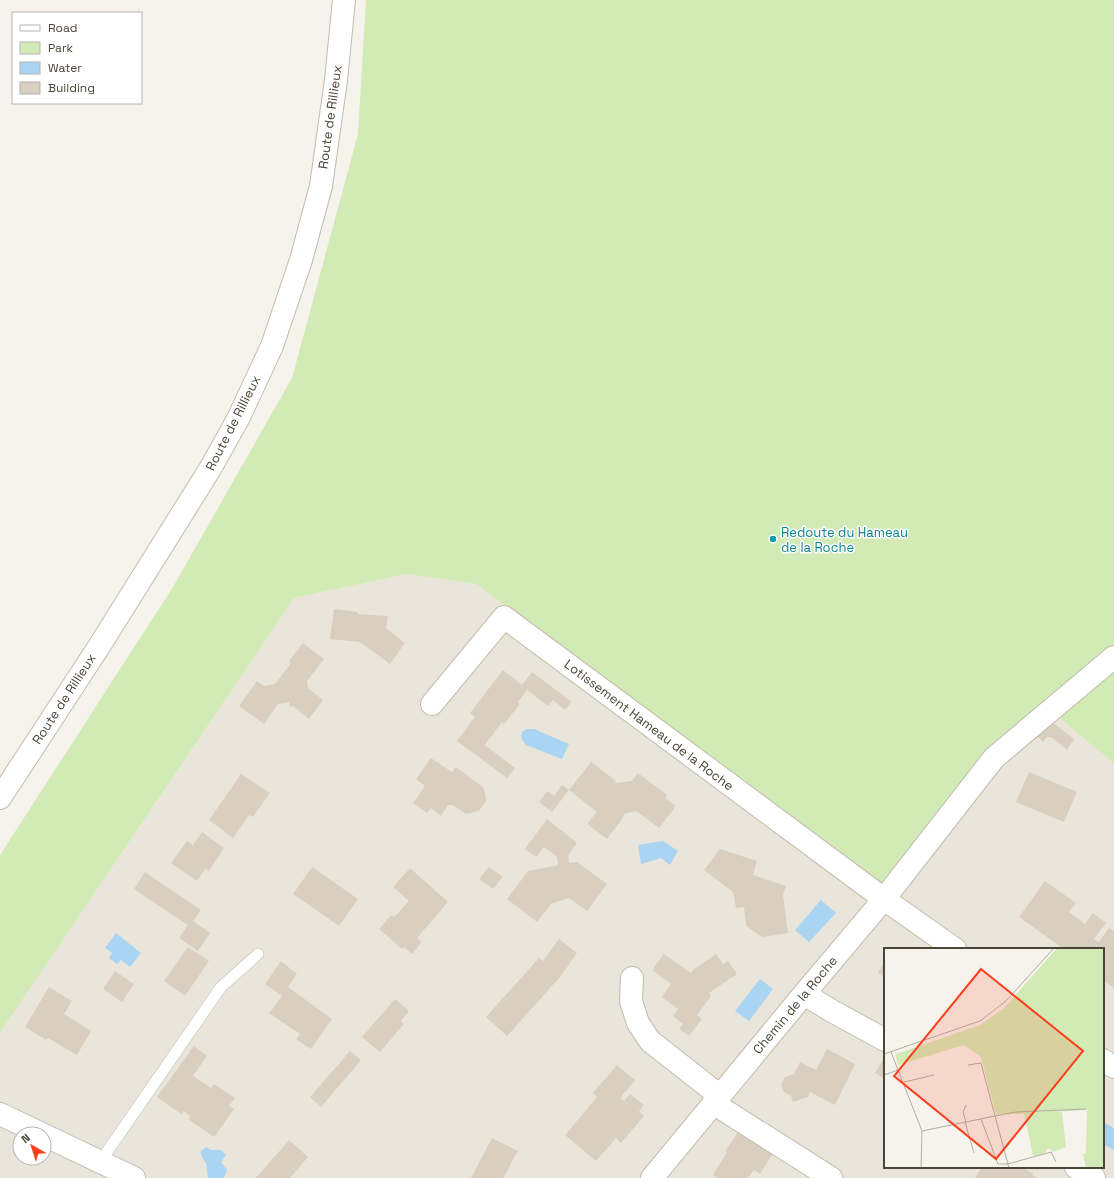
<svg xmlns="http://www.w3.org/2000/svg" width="1114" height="1178" font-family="'Space Grotesk',sans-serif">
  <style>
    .residential { fill: #eae5da; fill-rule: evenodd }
    .green { fill: #d2eab5 }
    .water { fill: #a9d4f2 }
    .building { fill: #d8cfc1 }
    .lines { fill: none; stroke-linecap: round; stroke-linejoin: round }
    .service-casing { stroke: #c2bbae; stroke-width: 12 }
    .minor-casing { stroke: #c2bbae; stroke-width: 24 }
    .tertiary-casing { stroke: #c2bbae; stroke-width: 24 }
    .service { stroke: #fff; stroke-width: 11 }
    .minor { stroke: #fff; stroke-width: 22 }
    .tertiary { stroke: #fff; stroke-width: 22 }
    .culture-dot { fill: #0f9aa8; stroke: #fff; stroke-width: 1.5 }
    .labels { text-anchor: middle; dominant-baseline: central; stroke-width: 3; stroke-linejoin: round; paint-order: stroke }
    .street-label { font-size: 13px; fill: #4b4439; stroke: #fff }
    .culture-label { font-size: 13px; fill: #0d838f; stroke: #fff; text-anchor: start }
    .inset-road { fill: none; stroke: #b2ada4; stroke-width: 1 }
    .view { fill: #fc3f1d; fill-opacity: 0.15; stroke: #fc3f1d; stroke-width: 2 }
    .inset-edge { fill: none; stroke: #4b4439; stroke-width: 2 }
  </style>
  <rect width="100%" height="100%" fill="#f6f3ec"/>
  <path class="residential" d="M407,574L476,584L884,885L1044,705L1114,764V1178H0V1033L294,598ZM885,949H1103V1167H885ZM20,1134H44V1158H20Z"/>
  <path class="green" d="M366,0H1114V645L1044,705L884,885L476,584L407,574L294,598L0,1033V855L173,587L292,378L358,134Z
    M1114,669V764L1056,715Z"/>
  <path class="water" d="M527,729H534L569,744L562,759L526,745L521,738L522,732Z
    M663,841L678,851L670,865L661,858L641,864L638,845Z
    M821,900L836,913L809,942L795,930Z
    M116,933L141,953L130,967L121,960L117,964L109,958L112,953L105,948Z
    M760,979L773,989L749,1021L735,1011Z
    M1103,1122L1114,1128V1150L1103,1144Z
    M206,1147L211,1150H221L226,1155L221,1162L227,1170L224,1178H208L206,1163L202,1157L200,1152Z"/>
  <path class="building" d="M334,609L358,612V614L388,616L386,628L405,643L390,664L360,642L330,639Z
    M303,643L324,659L307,681L308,688L323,700L309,719L293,706L290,707L289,702L278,704L264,724L239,706L257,681L264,686L275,684L291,663L289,661Z
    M503,670L522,685L532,672L572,702L565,710L553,700L548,706L527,690L518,702L520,704L504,724L502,722L485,745L515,768L507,778L457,741L475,717L470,713Z
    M1048,719L1074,739L1067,750L1051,737H1047L1043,742L1034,733Z
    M431,758L452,772L456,767L484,788L486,801L479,811L466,814L453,805H448L441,816L431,808L427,813L413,803L425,786L416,779Z
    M591,762L615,780L616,783L632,781L638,773L667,795L665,798L676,806L659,828L636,811L624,814L622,819L607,839L587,824L597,812L569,790Z
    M1029,772L1077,792L1064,822L1016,802Z
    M241,774L270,793L253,817L249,815L233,838L209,820Z
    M562,785L569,790L552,812L539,802L547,791L554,796Z
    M547,819L577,843L568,855L569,863L577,862L607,884L587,911L569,898L551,904L537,922L507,899L528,871L558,865L557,857L544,847L536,857L525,849Z
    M202,832L224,848L209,871L206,868L197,881L171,863L187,841L193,845Z
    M720,849L757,861L753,875L786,886L783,895L788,933L762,937L746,926L744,907L736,908L733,892L704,870Z
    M312,867L358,899L339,926L293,894Z
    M489,867L503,877L493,889L479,879Z
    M410,868L448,902L417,938L422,942L412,954L404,947L402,949L379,929L391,915L394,917L409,901L393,887Z
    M145,872L201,910L193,921L210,933L198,951L179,938L188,925L134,889Z
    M1045,881L1076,903L1069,912L1085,924L1093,913L1106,923L1094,939L1099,942L1109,928L1114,931V988L1103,980V949H1064L1019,917Z
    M559,939L577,953L560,977L507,1036L486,1017L539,958L543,961Z
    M188,947L209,961L185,996L164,981Z
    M664,954L691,973L694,969L716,954L723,964L728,961L737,974L709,993L711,996L697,1015L702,1019L689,1036L679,1029L683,1024L673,1016L678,1009L662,997L671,984L652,970Z
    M281,961L297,974L288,987L332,1019L311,1049L296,1039L300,1034L269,1013L282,996L265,984Z
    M885,961V977L878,973Z
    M115,971L134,984L122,1002L103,989Z
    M49,987L72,1001L64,1014L91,1031L77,1055L48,1038L46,1040L25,1027Z
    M395,999L409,1011L401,1021L404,1024L380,1052L362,1037Z
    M194,1046L207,1056L193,1076L211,1088L214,1084L235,1098L229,1106L234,1109L214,1137L188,1119L190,1116L184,1111L181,1114L157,1097Z
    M827,1049L855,1064L835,1105L810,1092L808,1097L793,1102L791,1096L784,1092L781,1085L785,1077L794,1074L800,1062L816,1070Z
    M350,1051L361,1060L321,1107L310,1097Z
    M885,1057V1079L875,1073Z
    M617,1065L635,1080L620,1098L624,1101L630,1094L644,1105L639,1111L644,1116L621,1143L616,1138L596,1161L565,1135L597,1097L593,1093Z
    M739,1131L774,1152L760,1174L754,1170L748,1178H718L713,1175L727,1152L725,1151Z
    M492,1138L518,1151L503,1178H471Z
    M289,1140L308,1157L290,1178H256Z
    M982,1167H1021L1034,1174L1032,1175L1036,1178H975Z"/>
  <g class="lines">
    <g class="service-casing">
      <path id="service" d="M100,1162L221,987L258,954"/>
    </g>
    <g class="minor-casing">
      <path id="minor" d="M432,704L504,617L884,899L994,758L1114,657
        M632,978L631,1001L638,1023L650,1041L720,1096
        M804,994L832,1011L885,1040
        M1103,1060L1114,1067
        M713,1103L831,1178
        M0,1114L42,1134
        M44,1135L134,1178
        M1076,1167L1094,1178
        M652,1178L804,994L884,899L955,949"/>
    </g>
    <g class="tertiary-casing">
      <path id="tertiary" d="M0,798L100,645L210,469L238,419L272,346L301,260L321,186L336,80L344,0"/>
    </g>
    <use href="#service" class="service"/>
    <use href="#minor" class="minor"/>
    <use href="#tertiary" class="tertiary"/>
  </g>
  <circle class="culture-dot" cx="773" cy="539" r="4"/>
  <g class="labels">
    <g class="street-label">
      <text transform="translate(330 117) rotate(-82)">Route de Rillieux</text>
      <text transform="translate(233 423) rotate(-63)">Route de Rillieux</text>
      <text transform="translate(64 699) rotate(-57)">Route de Rillieux</text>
      <text transform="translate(649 725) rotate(37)">Lotissement Hameau de la Roche</text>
      <text transform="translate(795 1005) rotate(-50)">Chemin de la Roche</text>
    </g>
    <g class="culture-label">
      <text x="781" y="532">Redoute du Hameau<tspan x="781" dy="15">de la Roche</tspan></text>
    </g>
  </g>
  <g transform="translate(884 948)">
    <rect width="220" height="220" fill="#f6f3ec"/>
    <path d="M173,0H220V220H202L199,206L202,205L203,162L112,167L97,109L80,97L14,117L12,110V106L96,77L120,60ZM140,164H178L182,199L169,204L167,201H163L161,205L149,208Z" fill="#d2eab5"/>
    <path class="inset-road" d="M7,104L38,183L37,220M0,106L96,73L122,53L170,0M84,117L97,115L111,168L132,164L202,161M0,127L14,122M20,134L50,127M97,171L114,216H124L167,204L172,214M81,174L90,205M82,174L79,164L82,157M38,183L111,168L125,220"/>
    <path class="view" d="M97,21L199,103L112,211L10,128Z"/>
    <rect width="220" height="220" class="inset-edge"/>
  </g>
  <rect x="12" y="12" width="130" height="92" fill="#ffffff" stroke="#b7b4b0"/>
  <rect x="20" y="25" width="20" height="6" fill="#ffffff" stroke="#b7b4b0"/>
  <text x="48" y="32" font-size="12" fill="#4b4439">Road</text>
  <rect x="20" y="42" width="20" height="12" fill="#d2eab5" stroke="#b7b4b0"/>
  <text x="48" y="52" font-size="12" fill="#4b4439">Park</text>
  <rect x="20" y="62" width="20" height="12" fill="#a9d4f2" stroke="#b7b4b0"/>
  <text x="48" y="72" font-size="12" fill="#4b4439">Water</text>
  <rect x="20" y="82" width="20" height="12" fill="#d8cfc1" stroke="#b7b4b0"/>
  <text x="48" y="92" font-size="12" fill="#4b4439">Building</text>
  <g transform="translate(32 1146) rotate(321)"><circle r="19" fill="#ffffff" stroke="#b7b4b0"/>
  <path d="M0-3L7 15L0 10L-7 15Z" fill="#fc3f1d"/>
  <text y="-6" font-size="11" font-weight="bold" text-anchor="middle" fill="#4b4439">N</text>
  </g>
</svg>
